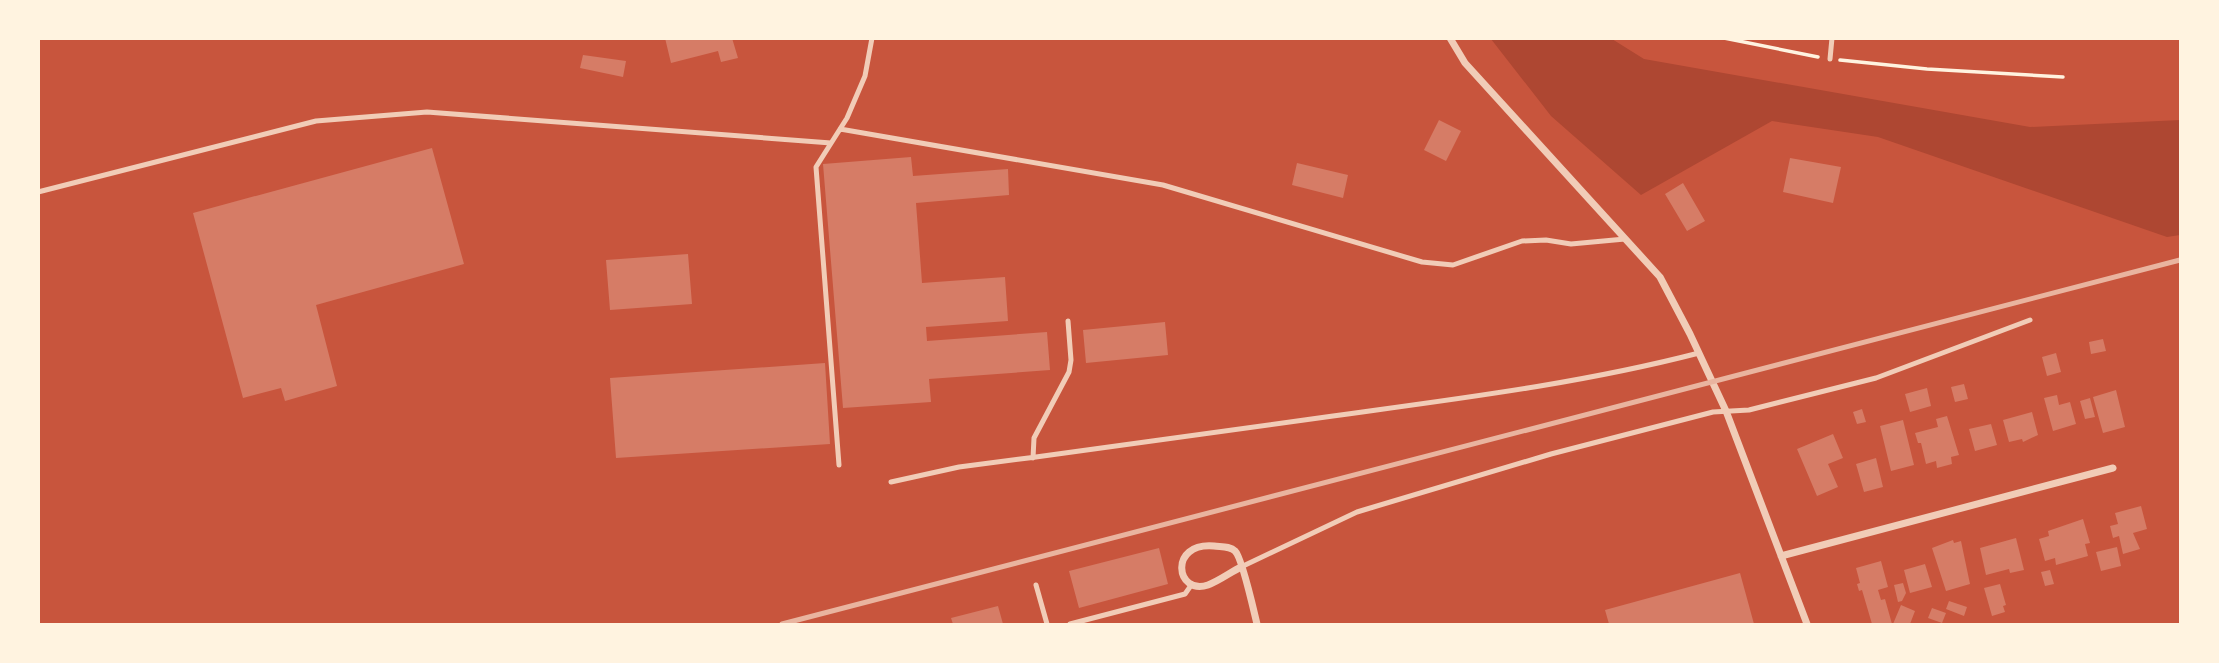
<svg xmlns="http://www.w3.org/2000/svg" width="2219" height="663" font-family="'Alegreya Sans',sans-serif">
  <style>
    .green { fill: #ae4732 }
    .building { fill: #d67c66 }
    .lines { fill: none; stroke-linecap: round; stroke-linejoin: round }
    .path { stroke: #fff3e0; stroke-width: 3.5 }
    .service { stroke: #f1ccb7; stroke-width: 5 }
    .minor { stroke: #f1ccb7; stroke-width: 7 }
    .rail { stroke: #e9b49f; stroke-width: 5 }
  </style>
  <rect width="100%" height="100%" fill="#c8553d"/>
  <path class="green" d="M1491,39H1612L1644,59L2030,127L2180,120V235L2167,237L1878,137L1772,121L1641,195L1551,116Z"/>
  <path class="building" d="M665,38H732L738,58L721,62L718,51L671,63Z
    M583,55L626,61L623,77L580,68Z
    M1439,120L1461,131L1446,161L1424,150Z
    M432,148L464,264L316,305L337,386L285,401L281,388L243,398L193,213Z
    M911,157L913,176L1008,169L1009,195L916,203L922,283L1005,277L1008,321L926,327L927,341L1047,332L1050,370L929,379L931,402L843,408L823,164Z
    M1790,158L1841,167L1833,203L1783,192Z
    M1297,163L1348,175L1343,198L1292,185Z
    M1683,183L1705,221L1687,231L1665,194Z
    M688,254L692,304L610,310L606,260Z
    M1165,322L1168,355L1086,363L1083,330Z
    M2103,339L2106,351L2091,354L2089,342Z
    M2056,353L2061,372L2047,376L2042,357Z
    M825,363L830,444L616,458L610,378Z
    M1964,384L1968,399L1955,402L1951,387Z
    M1927,388L1931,406L1910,412L1905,394Z
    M2116,390L2125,427L2103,433L2093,397Z
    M2057,395L2059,405L2070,402L2076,424L2053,431L2044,398Z
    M2090,398L2095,417L2085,419L2080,401Z
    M1862,409L1866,422L1857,424L1853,412Z
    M2032,412L2038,435L2023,442L2022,439L2009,442L2003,420Z
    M1947,416L1959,455L1951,457L1952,464L1937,468L1936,461L1926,464L1921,443H1918L1915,433L1938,427L1936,419Z
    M1903,420L1914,465L1891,471L1880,426Z
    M1991,424L1997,445L1975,451L1969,429Z
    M1833,434L1843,458L1828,464L1838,487L1817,496L1797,449Z
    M1876,458L1883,487L1864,492L1856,464Z
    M2141,506L2147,529L2133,533L2140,549L2123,554L2119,536L2113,538L2110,526L2118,524L2115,513Z
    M2083,519L2090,543L2085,544L2088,556L2056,565L2055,558L2045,561L2039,539L2049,536L2048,531Z
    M2016,538L2024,570L2010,573L2009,569L1986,575L1980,548Z
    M1953,540L1954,543L1961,541L1970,584L1946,591L1932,548Z
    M2117,547L2121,566L2101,571L2096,552Z
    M1159,548L1168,584L1079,608L1069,571Z
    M1881,561L1888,587L1878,590L1881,600L1885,599L1892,624H1872L1862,590L1859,591L1857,584L1860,583L1856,568Z
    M1925,564L1932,587L1910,593L1904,570Z
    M2050,570L2054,584L2045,586L2041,572Z
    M1740,573L1754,624H1609L1605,610Z
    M1903,583L1906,593L1902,601L1898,602L1894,585Z
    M2000,584L2006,605L2003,606L2005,612L1992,616L1984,588Z
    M1949,601L1967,607L1964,616L1946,609Z
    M1901,605L1915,611L1910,624H1893Z
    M998,606L1003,624H953L951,618Z
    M1932,608L1946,613L1942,623L1928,618Z"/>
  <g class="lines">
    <path class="path" d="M1724,38L1818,57
      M1840,60L1927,69L2063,77"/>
    <path class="service" d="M1830,59L1832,38
      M840,129L1163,185L1422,262L1453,265L1522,241L1546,240L1571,244L1625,239
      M38,192L316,121L427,112L831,143
      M1033,458L1034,438L1069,372L1071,360L1068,321
      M839,465L816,167L847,118L865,76L872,38
      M891,482L959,467C1084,451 1209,433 1333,416C1456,399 1579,384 1699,353
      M1241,567L1357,512L1551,454L1713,412L1749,410L1876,378L2030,320
      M1036,585L1047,624
      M1070,624L1185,594L1192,584"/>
    <path class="minor" d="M1450,38L1465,63L1660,277L1690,334L1726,411L1807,624
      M1781,556L2113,468
      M1241,567C1231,572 1219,581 1208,585C1176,596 1168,542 1214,546C1221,547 1230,546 1235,551C1242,557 1254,612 1257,624"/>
    <path class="rail" d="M782,624L2180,260"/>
  </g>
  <rect width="2219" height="663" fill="none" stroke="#fff3e0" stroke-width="80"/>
</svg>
